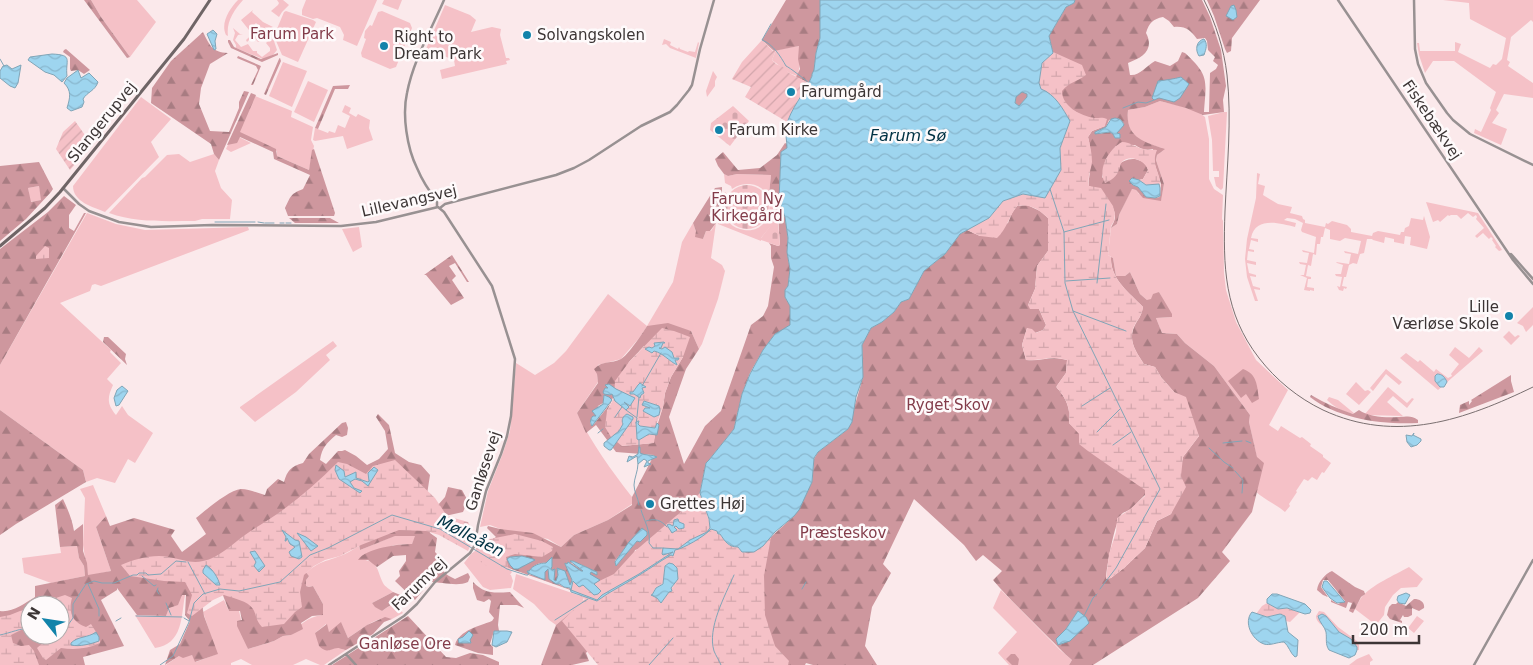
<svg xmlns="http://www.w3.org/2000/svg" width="1533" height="665" font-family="'DejaVu Sans',sans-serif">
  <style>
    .green { fill: #f5c1c7 }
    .forest { fill: url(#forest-firs); fill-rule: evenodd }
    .wetland { fill: url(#wetland-marsh); fill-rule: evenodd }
    .cemetery { fill: url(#cemetery-stones) }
    .garden { fill: url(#garden-furrows) }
    .water { fill: url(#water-waves); stroke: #81a5b7; fill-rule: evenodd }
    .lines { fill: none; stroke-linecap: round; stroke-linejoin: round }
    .stream { stroke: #81a5b7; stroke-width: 1 }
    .tertiary { stroke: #989192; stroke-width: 2.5 }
    .secondary { stroke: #6f6566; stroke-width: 3 }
    .tram { stroke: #7a6f70; stroke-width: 1 }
    .poi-dot { fill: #1283aa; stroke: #fefafb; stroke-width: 2 }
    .labels { text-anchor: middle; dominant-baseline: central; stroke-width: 5; stroke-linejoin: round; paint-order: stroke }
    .park-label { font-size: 15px; fill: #833c4a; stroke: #fefafb }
    .poi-label { font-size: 15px; fill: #3c3535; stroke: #fefafb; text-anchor: start }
    .street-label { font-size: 15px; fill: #3c3535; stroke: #fefafb }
    .water-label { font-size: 16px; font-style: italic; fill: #003143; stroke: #fefafb }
  </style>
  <defs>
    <pattern id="forest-firs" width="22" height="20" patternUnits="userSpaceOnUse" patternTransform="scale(1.25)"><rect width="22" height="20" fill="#ce979e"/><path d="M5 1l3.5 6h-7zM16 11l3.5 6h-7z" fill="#a87c82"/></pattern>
    <pattern id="wetland-marsh" width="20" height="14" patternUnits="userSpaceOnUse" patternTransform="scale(1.25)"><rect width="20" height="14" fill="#f5c1c7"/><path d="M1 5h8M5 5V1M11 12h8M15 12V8" fill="none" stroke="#d3a6ac"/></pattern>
    <pattern id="cemetery-stones" width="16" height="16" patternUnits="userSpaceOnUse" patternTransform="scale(1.25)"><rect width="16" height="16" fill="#f5c1c7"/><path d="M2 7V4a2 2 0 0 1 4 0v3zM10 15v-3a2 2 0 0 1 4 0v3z" fill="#d3a6ac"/></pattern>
    <pattern id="garden-furrows" width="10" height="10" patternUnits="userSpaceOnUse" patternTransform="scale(1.25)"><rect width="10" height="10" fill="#f5c1c7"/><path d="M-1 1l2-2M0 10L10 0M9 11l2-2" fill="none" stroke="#d3a6ac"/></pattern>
    <pattern id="water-waves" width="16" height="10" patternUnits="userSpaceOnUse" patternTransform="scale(1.25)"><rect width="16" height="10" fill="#9ed5ef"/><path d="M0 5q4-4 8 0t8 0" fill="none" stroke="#89b7ce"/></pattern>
  </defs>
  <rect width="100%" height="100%" fill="#fbe9eb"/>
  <path class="green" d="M91,0H137L156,22L130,57L101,17Z
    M238,0H243C234,10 226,22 228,36L226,35C220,23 230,8 238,0Z
    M277,0H283L289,5L282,12L279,17L271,11L278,5L279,3Z
    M306,0H377L357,46L343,40L344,35L340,27L317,18L313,19L302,15V10Z
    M384,0H402L398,10L382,4Z
    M1443,0H1533V22L1531,20L1511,37L1507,60L1510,62L1508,66L1533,83V98L1504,94L1496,110L1499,113L1492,123L1507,129L1501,145L1474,133L1475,129L1481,132L1491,110L1490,108L1496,92L1454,61H1433L1425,73L1419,55L1417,43H1419L1420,51H1455V42L1461,44L1458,52L1490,68L1493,64L1496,65L1502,59L1506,38L1470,19L1469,3Z
    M445,5L470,15L476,20L471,32L492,27L501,29L500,35L506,58H509L510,60L506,61L507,64L442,79L440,70L455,66L454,60L426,49Z
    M253,10L252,12L263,22L275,28L272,35L277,50L273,55L263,59L236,48V45L233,40L235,33L233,28L240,34H243L238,35L235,40L241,47L248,44L253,51H257V53L262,57L270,51V48L266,43L269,40L267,38L270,34V31L266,27L256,36L260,41L258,42L253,36L247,42L246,40L260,27L256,23L249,30L241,20Z
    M286,11L313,20L316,22L298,62L282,55L274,36L284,12Z
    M382,11L410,23L412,28L396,67L390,69L362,57L361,53L366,39L364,38L365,31L370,25L372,26L378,12Z
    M664,39L671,42L670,45L678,49L679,47L680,49L688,52L689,51L695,52L698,42L699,43L696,58L670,48L666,44L662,45Z
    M799,46C799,56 801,67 797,76L789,73L772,60L776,50Z
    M283,62L307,71L292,107L269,96Z
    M713,71L717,77L715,81V86L707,97L706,91Z
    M308,81L328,90L314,122L294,112Z
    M255,96L292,111L291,117L313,127L311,140L314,146L309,170L277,156V151L240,133V130Z
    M141,97L171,119L151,142L159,157L105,212C93,207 73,202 73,186Z
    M1160,101C1174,105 1194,107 1205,117L1209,139V179L1214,189L1223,195L1222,219L1223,221L1224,273L1226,290L1236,322L1256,360L1288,390L1269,425L1278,431L1281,426L1300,438L1302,437L1311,444L1310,446L1323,455V457L1331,463L1324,473L1322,472L1317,480L1312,477L1308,481L1304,479L1296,491L1297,492L1289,504L1290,506L1285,512C1276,504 1265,500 1256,492L1257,458L1249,422L1250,415L1214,366L1185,343L1177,334L1162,333L1156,318L1172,317L1159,292L1151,300H1147L1140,294L1130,272L1125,276H1116L1113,258L1108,255L1111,228L1117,224L1119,215L1131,190L1132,189L1136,190L1139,194L1161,200L1164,184L1156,160L1157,155L1162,151V148C1140,142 1125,135 1128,110L1145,107Z
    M345,105L351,108L349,113L356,117L358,114L370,120L369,128L373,140L347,149L343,136L315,141L313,140L315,128L328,133L329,131L335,133L338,125L345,128L350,116L342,112Z
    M1224,112H1227L1223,188L1221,190L1216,186L1214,177H1219V171H1213L1212,140L1208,116Z
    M233,134L251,143L231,152L226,149Z
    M179,154L190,162L214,154L219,160L215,171L221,188L232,200L230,219H202L195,221C165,221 137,223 109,213L142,178L145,177L167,155Z
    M1257,173L1260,174L1258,184L1265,186L1263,195L1278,204L1292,207L1290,213L1302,216L1303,219L1305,220V223L1325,227L1326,223L1328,224L1332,221L1347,225L1351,229V232L1372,236L1373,233L1378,231L1400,235L1401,232H1404L1405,228L1409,226L1411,218L1423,220L1424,216L1430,237L1427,249L1410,245L1411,237L1405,236L1404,244L1394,242V239L1385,237L1384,243L1373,240L1372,239H1367L1364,253L1360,254L1357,264L1353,263L1349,265L1346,277H1344L1342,286L1347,287L1346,289L1344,288L1343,291L1339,290L1337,286L1340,287L1342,277L1336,276L1335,274H1341L1343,265L1337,263L1336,262L1349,264L1351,254L1345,253L1344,251L1358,254L1361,241L1345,238L1340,241L1330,239V230L1325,228L1323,237H1321L1320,244H1317L1316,255L1313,254L1311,266L1308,265L1306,276L1311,277V279H1308L1307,287L1314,288V291L1310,290V291L1304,290L1307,278L1300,275H1304L1306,265L1300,264L1299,262L1307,263L1309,253L1303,252L1302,250L1314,253L1316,237L1302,232L1301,230L1303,223L1295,219L1287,218L1284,220L1296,223L1295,227C1280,223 1255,216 1251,238L1258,239V242L1251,240L1249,249L1254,250V252L1248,251L1247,260L1256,262V265L1247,263L1249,273L1256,275V277L1250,276L1253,286L1260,288V290L1254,289L1258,301H1255L1247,277L1245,259L1247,239L1256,198Z
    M724,174L728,176L737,174L771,175L769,194L778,214V222L775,221L761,238V241L718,224L725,192L728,195C721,208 724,225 740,229C773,239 781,187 750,184C742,184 738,185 732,189L731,186L725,183Z
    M39,186L42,200L30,202L28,188Z
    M1426,202L1478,213L1502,250L1499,251L1495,247L1496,246L1492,240L1493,239L1491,237L1489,239L1483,233L1477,238L1475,236L1484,228L1476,219L1477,217L1476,215L1473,217L1468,213L1461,219L1457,215H1451L1449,216L1448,215L1440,222L1438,220L1433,222Z
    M87,213L116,224L145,230L248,227L249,230L101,286L95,284L92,285L90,291L60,303L111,350L110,352L121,363L107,379L113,385C107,398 107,404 116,415L122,406L128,415L153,433L135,463L128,459L115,483L97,478L86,482L83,470L0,410V365Z
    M693,223L696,231L703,239L706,231H711L716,223L711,258L722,265L725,271L718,299L702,344L699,349L691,331L647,326L640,337L621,359L598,365L597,374L598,382L577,413C592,444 611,470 632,497V504L608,520L574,535L561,547L548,539L503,530L490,525L480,527L488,491L503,453L510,431L516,363L535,375L554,363L566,351L608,294L647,326L673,282L682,242Z
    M359,227L362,247L353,252L342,229Z
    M1533,307V325L1526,332L1523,326L1517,323Z
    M1509,331L1515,337L1518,335L1520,336L1511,345L1503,337Z
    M333,341L337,346L326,355L330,360L296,392L255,422L240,408V407Z
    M1455,347L1469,358L1479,347L1483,351L1438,390L1400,358L1406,353L1418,362L1420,360L1434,372L1436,369L1448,378L1452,376L1451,374L1459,364L1449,355Z
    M1386,369L1402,382L1399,385L1386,374L1373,391L1370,388Z
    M1356,382L1365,391L1368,390L1371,392L1359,405L1346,394Z
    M1388,387L1407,403L1412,398L1414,399L1407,408L1393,396L1387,402L1403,416L1366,415L1365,414Z
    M1329,397L1338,400L1355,414C1345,413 1334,407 1327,400Z
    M93,485L106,516L96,527L111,571L88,576L83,545L85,498L80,489Z
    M394,536H416L412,544L394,545L359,559C379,561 376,568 383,583C385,587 390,589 393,592L372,603L382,611L395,602L403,613L392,619C377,615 361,630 348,638L341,623L329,633L326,624L315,633L340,648L346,650L324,665H320L306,659L293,665H252L241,659L231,663V665H166L179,656L192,655L196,662L217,654L203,612L224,600L229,611H239L248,649L274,641L283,636L291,635C300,624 308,617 322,615L323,604L313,586L309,587L306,586V580L309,576L306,573C319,561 325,562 340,556C347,554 353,549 359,546L360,550Z
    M77,546L79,558L84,566L85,576L51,583L24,573L22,558L61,553L60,547Z
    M471,554L511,575L513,581L511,588L490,590L483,587L464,563Z
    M1409,567L1423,579L1417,587L1401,588L1393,595L1385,607L1384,615L1376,625L1355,609C1357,605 1359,601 1361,598C1371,585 1395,575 1409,567Z
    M516,574L584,597L582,603L556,625L549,620L534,604L513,589Z
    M1001,590L1060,650L1072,660L1069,665H1009L998,653L1017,632L993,608Z
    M182,595H185C181,617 183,644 155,648L135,615L166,616L169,607Z
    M1319,611L1324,612L1338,627L1357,641L1359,645V650H1357C1356,638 1345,638 1337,631C1332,626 1329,620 1324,615H1319L1322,625C1318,623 1316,619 1316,616Z
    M1417,616L1424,621L1414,633L1408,628Z
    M1369,654L1373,660L1370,662V665H1349L1357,659Z"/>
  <path class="forest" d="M84,0H91L101,17L130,57L127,58Z
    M786,0H820V38L816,53L814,71L809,83L796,77L800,69L798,59L799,46L774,51L762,40Z
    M1075,0H1202L1210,17L1221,50L1226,86L1223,100L1224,112L1203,115L1186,108L1160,101L1145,107L1128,110C1125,137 1143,142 1165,149L1157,155L1156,160L1164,184L1161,201L1143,198L1136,190L1132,189L1119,215L1117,224L1111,228C1112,225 1115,221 1115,217C1116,205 1099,189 1089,186C1088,180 1090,176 1090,170C1091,158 1091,149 1088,137L1092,131L1105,126L1070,121L1044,90L1053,53L1049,36L1066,7L1074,3ZM1163,17L1169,21L1174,27C1186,26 1190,30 1197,39L1205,38L1207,41L1208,50L1215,57L1213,61L1218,65L1216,69L1210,73L1209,112H1204C1206,81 1210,76 1185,53L1182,52L1178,61L1170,66L1155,61C1146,66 1140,76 1130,75L1128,63C1142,58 1155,50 1146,33C1149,23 1153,19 1163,17ZM1115,118L1120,119L1124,124L1117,133L1120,138H1115L1113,134L1110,132L1098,134L1096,132L1106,127L1109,120ZM1135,145C1141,149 1146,151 1153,149L1155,165L1161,184L1160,197L1155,198L1146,197L1138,187L1133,185L1132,178L1139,180L1143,179L1148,170C1147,165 1145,163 1141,161C1126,153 1112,170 1102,178L1106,159L1116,146Z
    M1207,0H1260L1232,38L1231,51L1227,53L1225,49L1214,16Z
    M203,32C210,46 212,52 228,53L210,64L201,88L199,104L210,131L229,132L239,108V102L244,91L249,92L219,160L214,154L211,144L151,103L152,88L171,61Z
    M228,40H230L234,47L261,59L278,53V55L262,62L231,48L228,42Z
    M66,49L90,70L84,74L78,70L71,71L70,69V57L63,52L64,50Z
    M238,56L261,66L253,85H251L258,70L256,66L237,58Z
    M280,58L281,61L266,95L264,94L279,59Z
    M350,85L348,89H335L318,129L315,128L333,86Z
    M1022,91L1027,94V97L1019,106L1015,103L1016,97Z
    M251,93L256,95L240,132L276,149L277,156L309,170L312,150L314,149L335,213L334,216H288L285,208C291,196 290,194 303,189L310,175L274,159L273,152L240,137L237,143L227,145Z
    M785,143L787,144V148L781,152L779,200L785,217L788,238L787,252L790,269L788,286L785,290V297L790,306V326L775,334L763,350L750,373L742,394L734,429L709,460L706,463L699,497L639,549L635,550L633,557L593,598L503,566L477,549L478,544L481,541L484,542L485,544L496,537L487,528L488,526L500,529L533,533L561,547L574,535L608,520L632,505V497L654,455L616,452L596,425L586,433L577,413L598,383L597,374L594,369C603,360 611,364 621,359C628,355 642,334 647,326L668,323L691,331L699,349L686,369L669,417L684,464L705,426L721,411L751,325L763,316L768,306L774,267L771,258V246L769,243L778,246L780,245L778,214L769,194L771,175L737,174L728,176L724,174L718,166L715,159L723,152L738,170L760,168L777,155ZM644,346L683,357L671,377L665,393L663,407L658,423L649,434L655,436L653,443L622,446L607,411L629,362ZM604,395L610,403V404L594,424L591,425L590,422L596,417L598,406L603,403ZM632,539L640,542L637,541L616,566L615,561ZM552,557L550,568L552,570L554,569V580L556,582L558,575L567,578L570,585L572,580L565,564L568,565V562L581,572L584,571L571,563L573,561L597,572H590V574L571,589L564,587L549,579V571L548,569L536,576L528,574C531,567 538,562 546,563Z
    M39,162L53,189L51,192L26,219L0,241V166ZM39,186L41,200L31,202L28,188Z
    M722,187V198L719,207L714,206L709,216L716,218V223L710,231H706L703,239L695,237L696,231L693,223L715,188Z
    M64,196L76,205L69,215V228L74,231L84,213H86L0,365V249L48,212Z
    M1027,205L1040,211L1048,218V251L1037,266L1035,289L1028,305L1039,309L1046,325L1043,330L1035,333L1027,328L1022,345L1026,360C1042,362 1049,355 1067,360L1066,373L1056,387C1066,397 1071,409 1069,423L1122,473L1145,489V495C1140,500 1136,504 1131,509C1128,511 1123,512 1121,515C1115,521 1106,569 1106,579L1111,578L1124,568L1145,548L1157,521L1171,514L1174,506L1183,457L1199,436L1174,392L1161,377L1155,367L1144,364C1137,353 1129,343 1133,330C1136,320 1141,319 1143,307C1129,292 1110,279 1111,257L1113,258L1116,276H1125L1130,272L1140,294L1147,300L1151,299L1153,294L1159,292L1172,314V317L1156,318L1162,333L1177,334L1185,343L1214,366L1250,415L1249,422L1257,457L1264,463L1252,512L1222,552L1230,561L1198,598L1093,665H1069L1072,660C1063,653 1056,644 1047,636C1029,618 1010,600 993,580L1002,571L983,555L976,561L964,545L914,499L883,564L891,573L872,607L865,646L877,665H813L806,663L805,665H689L653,607L771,537L794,516L812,482L814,459L818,452L848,429L863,377L862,345L871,328L882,322L894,312L901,302L909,299L924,271L945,254L960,234L967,230L980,236L1008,223L1012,213L1017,206ZM1078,611L1086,617L1058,644L1056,639L1066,629Z
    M289,218H330L339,223H295Z
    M452,255L469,282H467L455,263L449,266L456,276L452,280L464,298L451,305L426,275H424Z
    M104,337H108L126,354L125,359L127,365L103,342Z
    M1243,369C1257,374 1257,385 1259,399L1252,403L1246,394L1241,398L1228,381Z
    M1511,375V381L1514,392L1459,413L1460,405L1469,401V405L1472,401L1471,400Z
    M1311,395C1325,403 1338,409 1353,414L1359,410C1369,417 1386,418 1399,417C1407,417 1411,415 1418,420V423C1384,425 1338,419 1310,397Z
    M0,410L83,470L86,482L16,524L0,535Z
    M378,414L389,425L395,453L409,462L421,465L430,475L426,501L431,513L445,497L448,487L462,490L468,501L463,512L436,518L428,524L430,533L437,538L435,552L441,558C440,571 444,574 455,579L468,573L470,577L468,582C458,587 441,582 430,582L415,600L395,581L400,576L399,571L406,561V555L393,556L377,567L368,560H358C366,548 398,544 412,544L415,536H395L360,550L356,530L299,564L309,576L306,580V586L309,587L313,586L323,604V615L312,616L301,623L303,629L291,635L283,636L274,641L248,649L237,626V621L242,620L240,611H229L219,585L200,592L204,616L218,654L195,662L192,655L183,658L179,656L165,665L170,650L180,644L190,621L185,615L186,595H182L178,605L169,608L166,616L137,615L117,588V590L101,600L124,646L83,657L85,665H0V611C12,613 25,603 35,597V586L85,576L84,566L79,558L77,546L60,547L55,505L63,499C68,510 72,519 74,531L83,524V551L87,563L88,575L111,571L96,527L106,516L110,526L134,518L175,530L171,536L182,552L206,534L196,518C206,510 229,490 241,489C249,489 257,493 265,495L267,489L278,479L284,482C287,471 291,466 303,463L309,454L342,423L346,422L348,428L347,435L342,437L336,435C327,443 322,447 320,460L326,464L338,451H342L345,450L356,456L367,465L379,459L388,449L385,431L376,417ZM30,605H60V635H30Z
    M1332,571L1355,587L1364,591L1365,594L1361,597L1353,613L1349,611L1352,603L1348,602L1346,608L1331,602V600L1338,604L1345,601L1328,580H1323L1321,587L1328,597L1323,595L1317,590C1318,582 1325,574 1332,571Z
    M473,582C485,594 493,593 510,592L524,608L517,605H500L498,625L499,631H494L490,644L493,647V655L478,653L455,645C459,630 480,626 492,621L494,618L489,612L491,601L489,599L484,602L477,600L473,588Z
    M393,592L403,596L382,611L375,607L372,603Z
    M1414,599C1420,599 1425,602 1424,608L1419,611L1412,608V615L1408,617H1404L1403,615L1400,620L1402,621V623L1390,619L1387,615L1389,607L1392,604H1396L1398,602L1406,606Z
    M582,603L591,647L586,653L589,661L572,665H541L556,625Z
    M408,616L446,657L456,658L470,653L483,655L499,662V665H332Z
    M385,617L392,619L384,622L373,634L346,650C345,650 339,648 338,648C329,649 328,654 319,646L315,633L327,624L329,632L341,622L348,638L367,625Z
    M1011,654H1015L1019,659L1018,665H1012L1006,659Z"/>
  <path class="wetland" d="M1053,52L1082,65L1086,75C1077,82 1069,82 1062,91C1062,106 1080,116 1095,118C1099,118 1103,117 1107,119L1105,126L1092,131L1088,137C1090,145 1092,153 1092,162C1091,170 1087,178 1089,186L1101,188L1113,206L1115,214L1114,221L1111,226L1108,255L1111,257C1110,279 1129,292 1143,307C1141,319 1136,320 1133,329C1129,343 1137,353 1144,364L1155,367L1161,377L1174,392L1186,397L1199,436L1183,457L1181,476L1186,487L1171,514L1157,521L1145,548L1124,568L1111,578L1106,579L1109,554L1116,532L1117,518L1129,510L1145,496V490C1123,474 1100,461 1079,444V434L1069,423C1071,409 1066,397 1056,387L1066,373L1067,360C1049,355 1043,361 1026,360L1022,345L1027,328L1032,329L1036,333L1043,330L1046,325L1039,309H1030L1028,305L1035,289L1037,266L1048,251V218C1038,209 1031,204 1017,206C1009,216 1007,229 997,238L980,236L967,230L989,218L1003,201L1023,194L1050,189L1061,170L1060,148L1070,121L1041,90L1039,83L1042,63Z
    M1122,142C1131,142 1136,148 1144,149C1149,151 1152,149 1157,150C1150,166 1162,173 1160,188V185H1146L1139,180L1143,179L1148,170C1145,160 1129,154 1122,162C1120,164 1120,168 1119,170C1117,176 1111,181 1105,183C1097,169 1109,149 1122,142Z
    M45,246L49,248V258L36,259V256Z
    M662,328L674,331L690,337L683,357L671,377L665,393L663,407L655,428L640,426L636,422L637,439L639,440L649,434L655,435L654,443L622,446L611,437L605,427L607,411L614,398L615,381L629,362ZM664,342L665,343H663L659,348L661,349L667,348L674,357L678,358V360H675L677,364L676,365L661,353L652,349ZM644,401L659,406L660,410L659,415L654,417L643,411L651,408L647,407Z
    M395,460L435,498L447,516L468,522C474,533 473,540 468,551L439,535L426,531L399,530L361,545L340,556L325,560L314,566L304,575L300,592L302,607L295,612L284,624L262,627C255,619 257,616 253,609C248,601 233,598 224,595L213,600L192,616L187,613L192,595L185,582L164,581L130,576L121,565C135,559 153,554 169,557C181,559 191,564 203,561C219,558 232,544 245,535C256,527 269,520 280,512C301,497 320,480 338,462L347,464L366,474L373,466Z
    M700,493L711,527L713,530L717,531L718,534H720L729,545L738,547L739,549C741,550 744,552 746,553C756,555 765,543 771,537L764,576L765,615L775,646L789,661L788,665H598L562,621L585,599L571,590L573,581L579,587L583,585L594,595L600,591L594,584L595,583L614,574L634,552L683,510ZM666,564L677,571L678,574L673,587L671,588L672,591L669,592L661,603L657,598L652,595L655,589L663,583L664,577V571Z
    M515,534L542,541L553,547L552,551L542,557L515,554L506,557L508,567L512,572L509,576L503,572L485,565L471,554L475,551L477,546L482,547L490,539Z
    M65,595L72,598C68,612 72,622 86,627L91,624L96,632L90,636L75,639V646L92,644L100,640V643C88,649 74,650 61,648L46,660L43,658L37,648L46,640L48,635H60V605H34Z
    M1267,603L1278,609L1287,608L1299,612V613L1290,622L1286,621L1285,616L1274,615L1267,617L1256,614L1262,606Z
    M30,607V628L23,629L11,635L13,643L21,646L29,645L34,651L39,665H0V617L10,615Z"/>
  <path class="cemetery" d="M733,106L749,121L730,146L710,130L711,123Z
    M725 207a22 22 0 1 1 44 0a22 22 0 1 1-44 0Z
    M775,220L778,222L780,245L778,246L761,240V238Z"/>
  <path class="garden" d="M762,40L773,51L776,50L772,60L776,64L783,67L789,73L809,83L798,100L787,122L745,97L751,87L732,79L742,62Z
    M75,121L92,145L70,170L56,149L63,132Z"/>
  <path class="water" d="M820,0H1075L1074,3L1066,7L1049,36L1053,53L1042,63L1039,83L1041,89C1055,94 1063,109 1070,121L1060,148L1061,170L1045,198L1023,194L1003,201L989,218L960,234L945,254L924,271L909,299L901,302L894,312L882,322L871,328L862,345L863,377L856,397L852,422L848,429L818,452L814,458L812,482L799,510L794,516L775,532L763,546L754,552H742L738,547C728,547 725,541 720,534H718L717,531L711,529C705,536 683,549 675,550L673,556L671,555C660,561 651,568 641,574C626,584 610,591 597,601L574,593L571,592L570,588L564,587L560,584H556L549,579L548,569L545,572V580L528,573L527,571H529C533,565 540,563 546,563L552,557V567L551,568L552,570L555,569L554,580L556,581L558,575L557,568L565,571L570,585L572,580L565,564V563L567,564L568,562L581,571H583L570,561H573L597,572V575L591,572L590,574L600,580L594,584L601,591L598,594L594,595L583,585L579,587L573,581L571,590L597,600L602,595L639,574L673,552L663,555L662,554L663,548L678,549L690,540L707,532L710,528L709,519L700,493L706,463L709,460L734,429L742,394L750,374L763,350L775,334L790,325V306L785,297V290L788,286L790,269L787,252L788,238L785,217L779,200L781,152L787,148C787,141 785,134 786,127C790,109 805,93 812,76V74L814,70L816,53L820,38ZM1022,92L1027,94V97L1019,106L1015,103L1016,97Z
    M1234,5L1236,10L1237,17L1233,20L1226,16L1231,6Z
    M213,30L217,34L215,41L216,49L214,50L207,34Z
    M1204,39C1208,44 1206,49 1204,55L1199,56C1195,50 1196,41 1204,39Z
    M52,54C74,55 65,60 67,76L62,82L54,75L45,72L28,60L30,57Z
    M7,65L12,69L21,65L18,83L15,88L10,86L0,78V71L3,66Z
    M78,70L81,78L89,73L98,82C95,91 87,92 83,99L84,102L82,107L71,111L67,108C70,98 72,91 64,83L67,78Z
    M1181,77L1189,84L1180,98L1174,102L1159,98L1154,100L1152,98L1158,81C1166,80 1174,79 1181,77Z
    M1115,118C1120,119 1122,120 1124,125L1117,133L1120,134V138H1115L1113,134L1110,132L1095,134V132L1106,127L1111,119Z
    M1132,178L1139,180L1146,185L1159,184L1160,188V196L1155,198L1146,197L1138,187L1133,185L1129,181Z
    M664,342L665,343H663L661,348H659L662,349L665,347L672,352L674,358H679L678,360H675L677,365C669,361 663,353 654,351L652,353L645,349L649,347L652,348L655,346L654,343Z
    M1437,374C1442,374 1445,377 1447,382L1444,387H1440L1435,381V376Z
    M640,383L646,387L642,388L644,393L641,395L640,398L634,394H630V392H633L638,385Z
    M609,384L616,389L635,398L630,406L624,402L629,407L626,410L615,401L612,394L610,395L604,394L603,392L605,388H608L605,385Z
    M122,386L128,391L119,405L116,406L114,398L117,390Z
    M604,395L609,397L612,400L592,426C590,423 590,419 593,416H596L592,411L603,404Z
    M644,401L659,406L660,410L659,415L654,417L643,411L645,408H650L642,405Z
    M627,414L633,417V419L611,450H609L604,446V443L619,431L623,424C621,420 623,416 627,414Z
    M638,421H639L638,424L640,426L655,428L657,423L659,425L657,435L649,434L639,440L637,439L636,422Z
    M1414,433L1413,435L1421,439V441L1417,445L1411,447L1407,442L1406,435L1412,436Z
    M639,447H640V453C645,456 652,454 657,457L648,461V463L651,464L644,467L647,461L644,459L638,464L637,456L627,462L629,456L633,457L638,454Z
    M336,465L344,471L345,477L356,472V478L368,482L369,481L368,473L374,467L378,470L368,486L362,481L355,479L350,482L354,488L362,491L360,493L339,479L335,470Z
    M677,519H678L679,522L684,524V528L679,529L676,526L674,527L677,530L672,533L667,525L669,524L673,526L674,520Z
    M642,528L647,532V535L640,542L637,541L616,566L615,562L629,542Z
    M282,530L295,540L299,541L302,557L299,559L291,556L289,552L295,547L290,544L287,538L286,541H285L286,537Z
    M297,533L306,537L318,546L311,551Z
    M255,551L265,566L259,572L254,566L256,562L250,552Z
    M522,556L533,559L535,560L518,569H514L510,565L507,559L510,557Z
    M669,563L673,564L677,568L678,579L671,588L672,591L669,592L661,603L657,598L651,595H652L656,588L663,584L665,566Z
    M206,565C213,569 218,578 220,585H216L203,573V570Z
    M1324,581H1327L1345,602L1337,603L1330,598L1322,587Z
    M1406,593L1410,595L1405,604L1399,603L1397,600L1398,596Z
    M1272,594H1277L1305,604L1311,610L1310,613L1305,614L1287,608L1278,609L1267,603V599Z
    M1078,611L1086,617L1089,623L1070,641L1058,645L1056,639L1066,629Z
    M1252,612L1267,617L1280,614L1285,616L1288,632L1298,640L1297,656L1295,657C1290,653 1289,646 1284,642C1277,642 1270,646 1264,644C1252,640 1243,622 1252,612Z
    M1322,614L1326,616L1339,632L1351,639L1357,647V650L1355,655L1349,658L1329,650C1325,644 1327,639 1326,632C1325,627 1319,622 1318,616Z
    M469,631L473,635L470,640L471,643H459L458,639L463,637Z
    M494,631H507L512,632L507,642L496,647L492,645Z
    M96,632L99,637V641C91,644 79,647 71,645V643C78,636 88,638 96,632Z"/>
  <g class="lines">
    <path class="stream" d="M771,24L762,40C773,44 781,57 786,66C789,67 807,81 809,83
      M0,59L4,66
      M1123,108L1138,102L1146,103L1154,100
      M1050,189L1064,232L1065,283L1073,311L1160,489L1116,568L1100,589
      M215,222H255
      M258,222L264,223
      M265,223H274
      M280,223H284
      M286,223H291
      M1064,232L1109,220
      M1066,281L1110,278
      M1097,283L1106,204
      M1073,311L1126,331
      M642,386L661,353
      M1082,406L1110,388
      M626,410L637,418L636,423
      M615,417L622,407
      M637,417L639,397
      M1097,432L1120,409
      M598,433L603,429
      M1246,441L1251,443
      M1223,443L1242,441
      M1113,445L1131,432
      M639,448V440
      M1209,448L1224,462L1233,468
      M638,464C638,471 634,479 634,485C634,492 638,497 639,505
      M1235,471L1243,480L1242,493
      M641,510C644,520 651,532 649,543L653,548H663
      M646,521C655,518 661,520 667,527
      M188,562L205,594
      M142,576L154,586L156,585
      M88,584L99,609V616
      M158,588L157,591L159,594
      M802,589L806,582
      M166,603L171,615
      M136,616L182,617
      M1084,616L1093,598L1097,594
      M184,618L189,621
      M555,620L588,599
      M116,621L121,618
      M60,626L68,625L73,618V604L86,584L94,581L102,583H114L133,575H137L139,573H146L148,575L161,574L176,561L186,562
      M0,635C10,633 21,628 30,628
      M160,665L173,656L189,622L194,603L203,594L220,589L239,591L280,582L310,555L328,548L392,515L440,529L507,569L526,575H528L529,572
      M649,665L673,638
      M721,665C719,660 716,656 714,651C707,628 725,596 734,575"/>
    <path class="tertiary" d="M1338,0L1513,260L1533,284
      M1414,0L1415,49L1418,64L1426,83L1447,113L1453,120L1470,134L1533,165
      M63,188L79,204L89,211L119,222L151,227L212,225L341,226L376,222L438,207L444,212L492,286L515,359L511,416L507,436L501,454L486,491L478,525L475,545L470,553L435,582L417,604L404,616L329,665
      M437,207V201C429,191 422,180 417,168C407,148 402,115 407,93C413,61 431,30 444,0
      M440,208L445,204L556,175L574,168L589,160L641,126L670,112L677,105L689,90L692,85L700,49L714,0
      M1511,254L1533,279
      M346,654L356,665
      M1474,665L1533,560"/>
    <path class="secondary" d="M0,246L45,208L60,192L184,39L210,0"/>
    <path class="tram" d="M1204,0C1216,24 1224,49 1227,75C1232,120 1227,166 1225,211C1223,266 1224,313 1259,358C1276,380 1298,398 1323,410C1396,444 1465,420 1533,387"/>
  </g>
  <g class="poi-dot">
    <circle cx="527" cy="35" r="5"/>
    <circle cx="384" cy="46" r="5"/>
    <circle cx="791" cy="92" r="5"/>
    <circle cx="719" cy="130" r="5"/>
    <circle cx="1509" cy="316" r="5"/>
    <circle cx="650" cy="504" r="5"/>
  </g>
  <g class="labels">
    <g class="park-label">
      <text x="292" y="34">Farum Park</text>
      <text x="747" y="199">Farum Ny<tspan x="747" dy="17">Kirkegård</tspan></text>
      <text x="948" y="405">Ryget Skov</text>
      <text x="843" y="533">Præsteskov</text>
      <text x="405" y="644">Ganløse Ore</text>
    </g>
    <g class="poi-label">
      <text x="537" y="35">Solvangskolen</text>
      <text x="394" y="37">Right to<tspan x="394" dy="17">Dream Park</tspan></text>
      <text x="801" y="92">Farumgård</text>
      <text x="729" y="130">Farum Kirke</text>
      <text x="1499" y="307" text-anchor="end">Lille<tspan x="1499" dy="17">Værløse Skole</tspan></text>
      <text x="660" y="504">Grettes Høj</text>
    </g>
    <g class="street-label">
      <text transform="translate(1432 120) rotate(56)">Fiskebækvej</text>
      <text transform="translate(102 122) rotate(-51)">Slangerupvej</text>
      <text transform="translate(409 201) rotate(-13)">Lillevangsvej</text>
      <text transform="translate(483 471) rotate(-72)">Ganløsevej</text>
      <text transform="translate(419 584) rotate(-44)">Farumvej</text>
    </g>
    <g class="water-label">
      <text x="908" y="135">Farum Sø</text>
      <text transform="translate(471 536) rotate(27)">Mølleåen</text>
    </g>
  </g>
  <g transform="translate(45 620) rotate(300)"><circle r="24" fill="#fefafb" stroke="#b0abac"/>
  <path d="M0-4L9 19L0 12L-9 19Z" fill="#1283aa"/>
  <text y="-8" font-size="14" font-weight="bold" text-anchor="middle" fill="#3c3535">N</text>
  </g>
  <path d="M1353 635v8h66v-8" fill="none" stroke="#3c3535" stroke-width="2.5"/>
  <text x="1360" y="635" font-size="15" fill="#3c3535" stroke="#fefafb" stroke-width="4" paint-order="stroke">200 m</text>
</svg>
